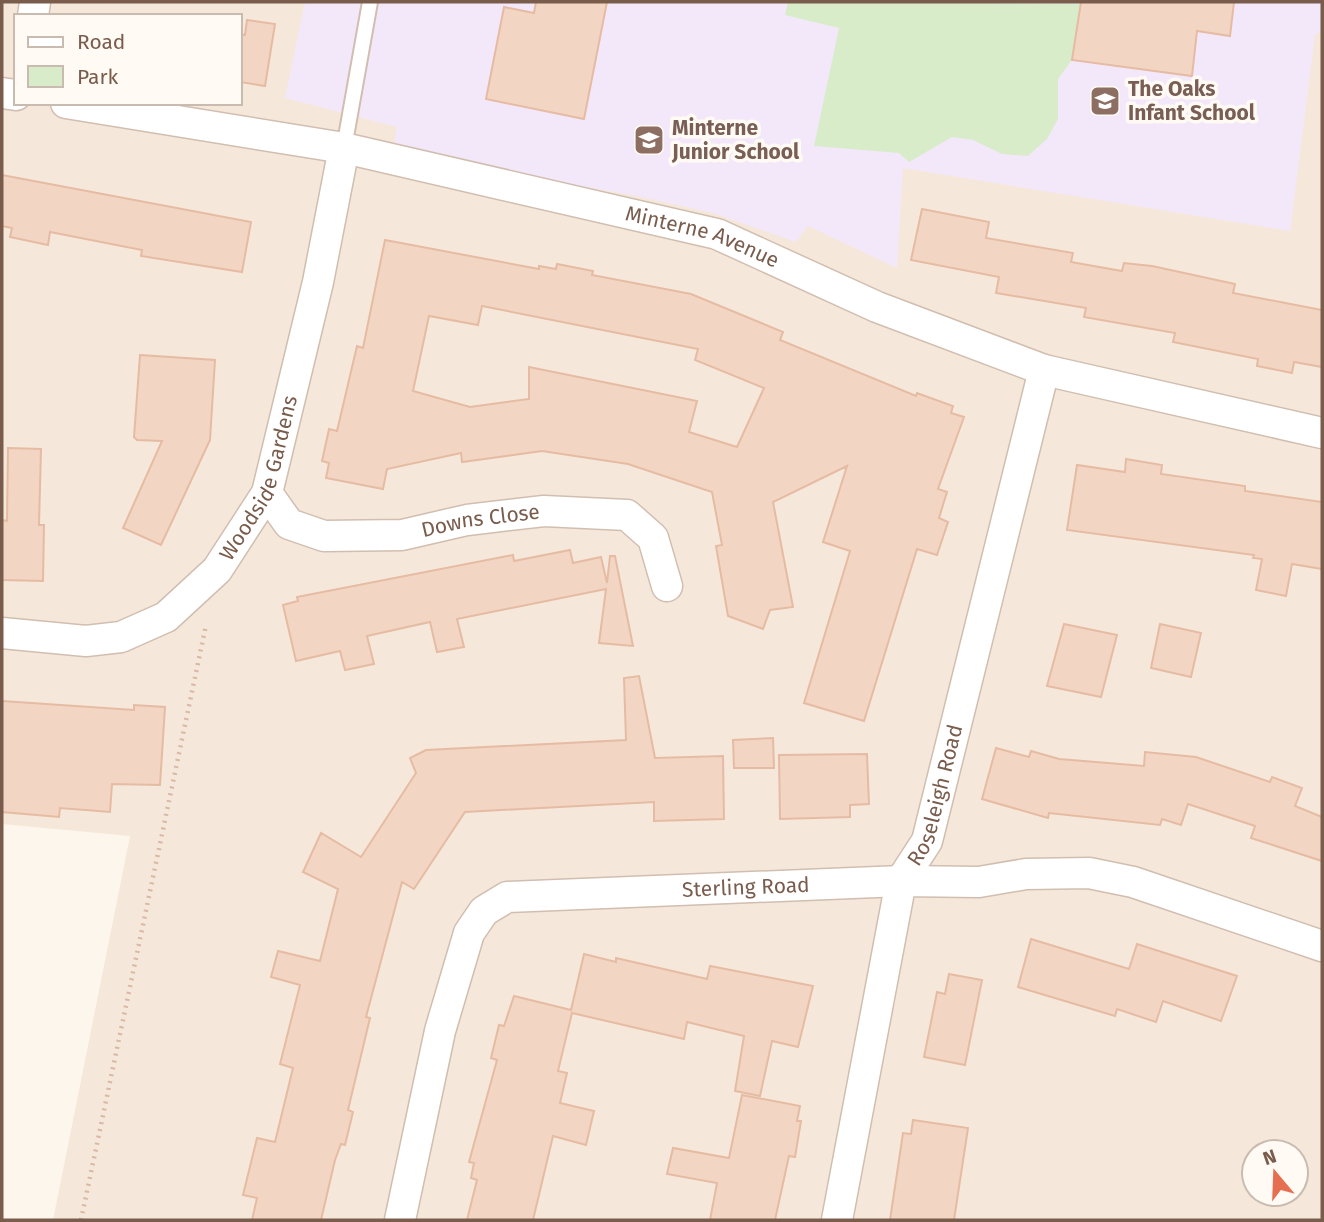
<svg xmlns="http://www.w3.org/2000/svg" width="1324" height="1222" font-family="'Fira Sans',sans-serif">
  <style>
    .residential { fill: #f5e8da; fill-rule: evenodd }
    .education { fill: #f3e8fa }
    .green { fill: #d8ecc9 }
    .building { fill: #f3d5c3; stroke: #e6bba3; stroke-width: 2; fill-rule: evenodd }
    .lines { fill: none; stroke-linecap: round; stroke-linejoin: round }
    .service-casing { stroke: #d1beb0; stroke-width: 18 }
    .minor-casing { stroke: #d1beb0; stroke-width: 33 }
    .path { stroke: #d9b8a5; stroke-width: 4.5; stroke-dasharray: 2 5; stroke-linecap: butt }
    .service { stroke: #fff; stroke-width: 14 }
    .minor { stroke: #fff; stroke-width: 30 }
    .labels { text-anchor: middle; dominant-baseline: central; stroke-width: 7; stroke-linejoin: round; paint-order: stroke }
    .education-label { font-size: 21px; font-weight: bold; fill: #785e54; stroke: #fffaf3; text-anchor: start }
    .street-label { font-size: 21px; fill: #7a5c4d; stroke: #fffaf3 }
  </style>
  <rect width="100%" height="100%" fill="#fdf6ec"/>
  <path class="residential" d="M2,2H1322V1220H53L130,836L2,824ZM16,16H240V103H16ZM1254,1152H1296V1194H1254Z"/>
  <path class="education" d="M305,2H1322V31L1315,35L1290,231L903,168L897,268L808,226L796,242L713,213L637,196L393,153L397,127L285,98Z"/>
  <path class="green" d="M788,2L1081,4L1072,60L1058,79V119L1047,139L1028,156L1002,154L973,140L952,137L909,162L899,153L814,146L839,28L785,15Z"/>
  <path class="building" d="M536,2H607L584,119L486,99L504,7L534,13Z
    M1081,2H1234L1230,36L1197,31L1192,76L1072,60Z
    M247,20L275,24L265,86L240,82V34L245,35Z
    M2,175L251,222L242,272L141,256L142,250L50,232L48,245L10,237L12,228L2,226Z
    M922,209L989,222L986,238L1073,253L1071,262L1122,271L1124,263L1152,266L1235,284L1233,293L1322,310V367L1294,362L1292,373L1257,366L1258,359L1173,342L1175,333L1084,317L1086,308L996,293L999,277L911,260Z
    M385,240L539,269V266L556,269L557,264L593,271L592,275L691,294L783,332L780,340L916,396L917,393L953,406L951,413L964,417L938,489L947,492L939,518L948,522L937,555L917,549L864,721L804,703L850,551L823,542L847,466L773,502L793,607L770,610L763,629L728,616L716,546L722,545L712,492L628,464L542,451L462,462L461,453L387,469L383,489L326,478L329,463L322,461L329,429L337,431L357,346L363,348ZM482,306L698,349L695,360L764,388L737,447L689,432L697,401L529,367V399L470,407L413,391L429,316L478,325Z
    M140,355L215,360L210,440L161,545L123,528L162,441L137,440L134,437Z
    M8,448L41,449L39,525H44L43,581L2,580V520L7,521Z
    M1126,459L1162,465L1161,474L1245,486V491L1322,502V569L1292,564L1286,596L1256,590L1262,559L1253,558L1254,555L1067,530L1077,465L1125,472Z
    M570,550L573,563L601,557L607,583L610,556H615L633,646L599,643L606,589L457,619L464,647L437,652L430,622L367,636L374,664L345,670L340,651L296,661L283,605L298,601L297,597L513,555L514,561Z
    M1064,624L1117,635L1101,697L1047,686Z
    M1160,624L1201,633L1191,677L1151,668Z
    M639,676L655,758L723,756L724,819L654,821V802L465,812L414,889L402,882L366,1017L370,1018L348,1110L353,1112L345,1145L341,1144L335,1160L321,1220H252L257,1198L243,1195L257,1138L275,1142L293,1068L280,1064L300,985L271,977L278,951L320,961L338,889L303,872L321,833L361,857L416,773L410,758L426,750L626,740L624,678Z
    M2,701L134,710V705L165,707L160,785L112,784L110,812L60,808L59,817L2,812Z
    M773,738L774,768H734L733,740Z
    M996,748L1029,757L1031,751L1059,759L1144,766L1145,752L1196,757L1270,782L1272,777L1302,788L1295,806L1322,817V861L1251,838L1255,826L1188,804L1181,825L1162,819L1160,825L1049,813L1048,818L982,799Z
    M867,754L869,804L850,805V817L780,819L779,755Z
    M1031,939L1129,969L1137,944L1237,976L1221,1021L1163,1001L1156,1022L1117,1009L1115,1016L1018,987Z
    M584,954L616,962V958L707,979L710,966L813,986L798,1047L772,1041L760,1096L735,1091L744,1036L687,1022L684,1039L572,1013L558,1071L567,1073L560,1103L594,1111L586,1145L553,1136L533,1220H467L477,1180L471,1178L474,1163L469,1162L497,1060L491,1058L499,1025L504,1026L514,996L571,1010Z
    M949,974L982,980L965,1065L924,1057L937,992L945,994Z
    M742,1095L800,1106L797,1121H801L795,1157L789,1156L775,1220H710L717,1183L667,1174L673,1148L729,1158Z
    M913,1120L968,1128L954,1220H890L903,1133L911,1134Z"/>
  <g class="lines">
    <g class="service-casing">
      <path id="service" d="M344,148L370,2"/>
    </g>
    <g class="minor-casing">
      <g id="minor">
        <path d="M33,16L35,2"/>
        <path d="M2,93L16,95"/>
        <path id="s1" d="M66,103L344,148L717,234L877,307L1044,370L1322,433"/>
        <path id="s2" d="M267,493L289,524L324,536L402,535L467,520L544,511L627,515L653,538L667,586"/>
        <path id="s3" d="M2,633L86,641L121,637L166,617L217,570L267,493L318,282L344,148"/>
        <path id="s4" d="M400,1220L440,1031L469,933L484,911L507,897L901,881L979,882L1026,874L1089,873L1133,882L1322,946"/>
        <path id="s5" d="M837,1220L901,881L927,841L1044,370"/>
      </g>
    </g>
    <path class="path" d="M81,1220L206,625"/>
    <use href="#service" class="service"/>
    <use href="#minor" class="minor"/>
  </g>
  <defs>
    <g id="school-square" transform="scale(1.575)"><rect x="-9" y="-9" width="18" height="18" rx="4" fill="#8d6e63" stroke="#fffaf3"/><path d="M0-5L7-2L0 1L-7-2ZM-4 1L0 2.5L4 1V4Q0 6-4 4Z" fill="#fff"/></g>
  </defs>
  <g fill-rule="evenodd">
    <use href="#school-square" x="1105" y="101"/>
    <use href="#school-square" x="649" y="140"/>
  </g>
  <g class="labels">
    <g class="education-label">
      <text x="1128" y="89">The Oaks<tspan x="1128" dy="24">Infant School</tspan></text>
      <text x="672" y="128">Minterne<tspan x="672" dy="24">Junior School</tspan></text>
    </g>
    <g class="street-label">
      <text stroke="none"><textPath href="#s1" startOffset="651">Minterne Avenue</textPath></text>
      <text stroke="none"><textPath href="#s3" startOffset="341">Woodside Gardens</textPath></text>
      <text stroke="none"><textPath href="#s2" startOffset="233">Downs Close</textPath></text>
      <text stroke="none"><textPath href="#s5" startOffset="439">Roseleigh Road</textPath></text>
      <text stroke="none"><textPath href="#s4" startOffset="588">Sterling Road</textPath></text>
    </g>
  </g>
  <rect width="1324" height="1222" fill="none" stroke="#7a5c4d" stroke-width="7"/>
  <rect x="14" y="14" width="228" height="91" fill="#fffaf3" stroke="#cabbb1" stroke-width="2"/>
  <rect x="28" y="37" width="35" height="10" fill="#ffffff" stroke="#cabbb1" stroke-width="2"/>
  <text x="77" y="49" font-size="21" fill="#7a5c4d">Road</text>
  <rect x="28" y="66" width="35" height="21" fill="#d8ecc9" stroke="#cabbb1" stroke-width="2"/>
  <text x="77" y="84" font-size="21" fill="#7a5c4d">Park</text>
  <g transform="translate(1275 1173) rotate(341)"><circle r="33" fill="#fffaf3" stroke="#cabbb1" stroke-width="2"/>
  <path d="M0-5L12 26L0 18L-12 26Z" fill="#e76f51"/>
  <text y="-10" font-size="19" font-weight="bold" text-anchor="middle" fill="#7a5c4d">N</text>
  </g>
</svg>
